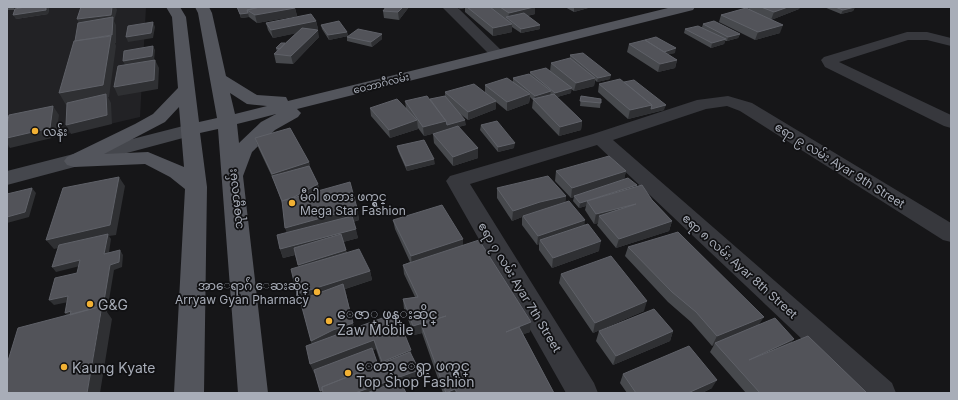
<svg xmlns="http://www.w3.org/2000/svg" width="958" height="400" font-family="Inter,'Noto Sans Myanmar',sans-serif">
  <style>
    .built { fill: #222225 }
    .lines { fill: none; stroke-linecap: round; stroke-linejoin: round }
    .street { fill: #37383d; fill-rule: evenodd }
    .secondary { fill: #45474d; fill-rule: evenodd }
    .primary { fill: #53555c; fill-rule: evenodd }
    .wall { fill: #47494d; fill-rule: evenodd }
    .shaded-wall { fill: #2f3033 }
    .building { fill: #525359; stroke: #5f6168 }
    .poi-dot { fill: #f2b134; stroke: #111113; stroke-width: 1.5 }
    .labels { text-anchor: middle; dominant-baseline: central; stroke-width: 3.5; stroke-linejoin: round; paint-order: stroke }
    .far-street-label { font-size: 10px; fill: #a8adb8; stroke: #111113 }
    .poi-label { font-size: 12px; fill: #a8adb8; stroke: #111113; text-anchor: start }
    .street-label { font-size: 12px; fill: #a8adb8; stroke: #111113 }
    .near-poi-label { font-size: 14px; fill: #a8adb8; stroke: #111113; text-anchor: start }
  </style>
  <rect width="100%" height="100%" fill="#161618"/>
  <path class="built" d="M7,7H146L140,117L7,148Z"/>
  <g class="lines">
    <path class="street" d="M442,7H457L502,51L505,54L502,57L497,59L492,57Z
      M907,32H927L951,38V46L927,40H908L839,62L951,115V128L944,126L825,67L821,60L824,57Z
      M728,96L752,103L951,223V242L943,240L740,111L727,106L706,109L613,140L892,383L896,393H859L597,145L470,184L594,383L598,393H566L446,181L450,176L593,134L697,100Z"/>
    <path class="secondary" d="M191,124L198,126L200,130L198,134L7,185V171Z"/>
    <path class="primary" d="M166,7H180L186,17L199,122L217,118L198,13L195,7H209L212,13L226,76L257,95L286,97L288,101L672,7H695L693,10L297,109L301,113L298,117L275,130L252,152L243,176L268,393H238L218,129L200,133L207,187L204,393H174L185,189L170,177L145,164L74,167L67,165L64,161L67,157L135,124L153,114L178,88L172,17ZM230,93L247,104L267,106L235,114ZM179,107L184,167L148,152L104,154L165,122ZM276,114L261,122L239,143L237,124Z"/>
  </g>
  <path class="wall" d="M7,7H22L20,8L25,7H49V8L48,14L16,19L14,10H7Z
    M235,7H300L295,8L297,16L257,23L249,17L241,18L237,7L235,8Z
    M386,7H409L399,20L384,18L383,11Z
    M458,7H535V14L527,16L540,29L521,33L512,27V32L493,36L465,12V8L460,9Z
    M565,7H588V8L574,12Z
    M749,7H800L799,9L771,20L780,33L755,40L719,22L721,15L748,10Z
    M824,7H855L853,11L841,14Z
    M316,21L318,29H315L319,37L293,64L276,63L274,54L277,52L276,48L285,43L296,33L273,38L268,30L266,23Z
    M703,24L740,34L738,38L727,41H725L724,44L711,48L684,33L685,29L702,27Z
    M321,25L347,32L348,36L329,40L322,29Z
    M347,37L382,39L372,47L347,41Z
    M629,44L675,53L668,54L677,60L675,68L658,72L627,52Z
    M570,55L610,79L597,82L595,80L594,86L574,91L571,89V93L557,97L582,121L581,130L559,136L532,108L533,100L530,97L529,103L507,111L496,102V109L468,120L459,113L466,125L458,127L478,148V158L453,166L434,143L433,134L443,131L424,136L418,128V129L390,138L371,116L370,108H406L405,101L430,99L445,96V92H485V85L513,82V78L530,75V72L550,71L551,63L570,59Z
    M624,82L664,110L628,119L598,92L599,84Z
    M581,96L601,99L600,108L580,106Z
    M481,125L514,148L498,152L480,130Z
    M255,138L309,162L310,167L318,184L319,190L357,208L359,220L353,222L358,238L343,242L347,253L370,271L372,280L345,289L354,328L411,354L419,370L420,379L402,385L406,393H321L315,373H314L312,344L301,303L299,267L295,255L283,258L280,249L287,233L282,203L274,181L258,147ZM376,349L381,364L378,365L373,350Z
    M397,146L435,164L407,171L398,151Z
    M556,171H626L624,179L637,185V187L652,200L672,221L669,231L616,248L597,225L598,223L594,224L585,210L586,206L579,208L573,201L574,197L571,198L555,181Z
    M497,188L566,196L565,202L585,225L599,251L552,268L539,250V244L537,245L522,225V217L512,221L497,198Z
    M393,220L463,239V245L531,322L530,332L523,334L554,393H443L422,333L414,335L404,309L403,299L415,297L404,274L403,265L410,262L395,229Z
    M628,247L791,343L867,393H746L710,352L714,345L712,346L691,322L668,302L625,256Z
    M561,274L644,311L593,333L559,283Z
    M599,331H673L670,341L613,365L596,341Z
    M623,374L712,388L702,393H627L620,383Z"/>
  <path class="shaded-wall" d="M13,7H22L15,10Z
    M46,7L49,8L48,14L16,19L13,15Z
    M112,7H116L117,10L114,21L116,25V43H115L116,46L109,97H108L111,103L112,124L71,134L66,125L107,97L66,105L59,93L81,27L77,19Z
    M279,7H300L295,8L297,16L257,23L255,15Z
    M403,7H409L399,20L398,12Z
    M460,7H465V8L460,9Z
    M534,7H535V14L509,20L508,19L509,13Z
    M578,7H588V8L574,12V8Z
    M788,7H800L799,9L771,20L774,12Z
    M855,7L853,11L841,14L843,10Z
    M248,13L249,17L241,18L240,14Z
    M316,21L318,29L273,38L271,30Z
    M153,22L155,27L153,38L128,42L126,37Z
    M512,24V32L493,36V28Z
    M540,25V29L521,33V29Z
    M783,25L780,33L755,40L758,32Z
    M318,30L319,37L293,64L291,56Z
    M347,32L348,36L329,40L328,35Z
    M382,34V39L372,47L371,42Z
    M740,34L738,38L727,41L728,37Z
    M726,39L724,44L711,48L712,43Z
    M153,46L155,50L154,61L125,65L123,61Z
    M676,48L675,53L662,56L663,52Z
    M155,60L159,68L158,89L118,96L114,87Z
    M677,60L675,68L658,72L660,64Z
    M611,75L610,79L597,82L598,78Z
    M595,78L594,86L574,91L576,83Z
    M572,88L571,93L554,98L555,93Z
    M551,91L550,96L534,101L535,96Z
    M530,94L529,103L507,111V102Z
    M496,101V109L468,120V112Z
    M652,105H666L664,110L628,119L630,110Z
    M53,106L59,115L56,137L10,148L7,143V138Z
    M417,120L418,129L390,138L389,130Z
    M465,120L466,125L424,136L423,127L446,121Z
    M582,121L581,130L559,136L560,127Z
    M515,143L514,148L498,152V147Z
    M478,148V158L453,166V157Z
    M434,159L435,164L407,171L406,166Z
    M309,162L311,171L275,183L272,174Z
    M626,171L624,180L574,196V197L571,198L572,188Z
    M119,177L125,186L116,235L109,236L111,239L108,259L104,254L107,237L54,249L46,240Z
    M318,184L320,193L283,204Z
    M637,185L636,190L587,201Z
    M32,188L36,193L29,217L7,223V217Z
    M566,196L565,205L523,216L522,217L512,221L513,211L540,202Z
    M587,201L586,206L579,208L580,203Z
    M636,204L599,216L598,223L594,224L596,214Z
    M357,208L359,220L290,241L285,228Z
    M585,220L584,229L540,240L539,244L537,245L538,236Z
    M672,221L669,231L616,248L619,239Z
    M356,229L358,238L283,258L280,249Z
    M463,239V248L412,266L411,256Z
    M601,241L599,251L552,268L553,258Z
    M120,250L123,255L122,267L114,270L107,312L112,319L100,393H87L110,265Z
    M346,250L349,260L302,274L298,265Z
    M80,260L84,265L56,272L52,267Z
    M370,271L372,280L345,289L355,332L314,350L311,341L344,289L301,303L297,294Z
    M68,296L73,301L54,305L49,300Z
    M647,301L644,311L593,333L595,323Z
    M71,311L69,318L65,313Z
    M446,316L421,324L422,333L414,335L413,326Z
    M764,317L758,326L715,343L714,345L712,346L717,336Z
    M531,322L530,332L505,341L506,332Z
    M673,331L670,341L613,365L616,356Z
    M794,339L788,348L749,360Z
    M374,340L376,349L314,373L310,364Z
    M411,350L412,359L384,371L382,362Z
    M419,370L420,379L382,393H355Z
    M379,371L328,393H321L320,391Z
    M717,380L712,388L702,393H688Z
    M455,389L456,393H446Z"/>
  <path class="building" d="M25,7H46V10L13,15L15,9Z
    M81,7H112L111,15L77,19Z
    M237,7H260L247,10L248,13L240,14Z
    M260,7H294L295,8L255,15L247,10Z
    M386,7H403L398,12L383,11Z
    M467,7H490L512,24L493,28Z
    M500,7H534L509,13Z
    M761,7H788L774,12Z
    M835,7H855L843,10Z
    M746,8L783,25L758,32L721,15Z
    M524,13L540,25L521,29L506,17Z
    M311,14L316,21L271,30L266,23Z
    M113,17L112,35L75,41L78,23Z
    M339,21L347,32L328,35L321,25Z
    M714,21L740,34L728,37L703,24Z
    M153,22L151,33L126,37L128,26Z
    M698,26L726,39L712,43L685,29Z
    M302,28L318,30L291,56L274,54Z
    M358,29L382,34L371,42L347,37Z
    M111,36L103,85L59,93L74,41Z
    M656,37L676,48L664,52L645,40Z
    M645,40L677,60L660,64L629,44Z
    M281,43H285L280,49L276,48Z
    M153,46L152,56L123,61L124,51Z
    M583,53L611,75L598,78L570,55Z
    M570,58L595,78L576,83L551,63Z
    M155,60L154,80L114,87L118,66Z
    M546,68L572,88L555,93L530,72Z
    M529,74L551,91L535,96L513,78Z
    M507,78L530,94L507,102L485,85Z
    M620,79L652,105L630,110L599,84Z
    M634,80L666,105L651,109L652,105L624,82Z
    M474,84L496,101L468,112L445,92Z
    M106,94L107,115L66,125L67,103Z
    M554,94L582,121L560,127L533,99Z
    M427,96L446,121L423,127L405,101Z
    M445,96L465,120L447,125L446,121L430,99Z
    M581,96L601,99V103L580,101Z
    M397,99L417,120L389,130L370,108Z
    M53,106L50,128L7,138V125L9,115Z
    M497,121L515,143L498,147L481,125Z
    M458,126L478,148L453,157L433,134Z
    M290,128L309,162L272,174L255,138Z
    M424,140L434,159L406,166L397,146Z
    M609,156L626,171L572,188L556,171Z
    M309,166L318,184L294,197L282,201L272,176Z
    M548,176L566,196L540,202L513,211L497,188Z
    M119,177L110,225L46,240L63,188Z
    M628,178L637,185L580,203L574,196Z
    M350,182L357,208L285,228L282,201Z
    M642,185L652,200L672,221L619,239L599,216L636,204L596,214L587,201Z
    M32,188L25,212L7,217V194Z
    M569,201L585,220L538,236L523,216Z
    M442,205L463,239L411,256L393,220Z
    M352,216L356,229L280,249L277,235Z
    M588,224L601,241L553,258L540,240Z
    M678,232L764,317L717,336L696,312L672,292L628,247Z
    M108,234L104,254L120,250L119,262L110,265L103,307L102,306L70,315L71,311L65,313L68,296L49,300L55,278L77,273L80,260L52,267L59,245Z
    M341,234L346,250L298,265L294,248Z
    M479,240L531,322L506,332L519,327L554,393H457L455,389L446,393L421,324L446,316L413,326L403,299L418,297L403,265Z
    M359,249L370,271L297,294L291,269Z
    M611,256L647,301L595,323L561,274Z
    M343,284L353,323L333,330L311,341L300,300Z
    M102,306L87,393H7V364L18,328Z
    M654,309L673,331L616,356L599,331Z
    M396,313L411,350L382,362L374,340L310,364L306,346Z
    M775,318L794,339L749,360L808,336L867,393H760L715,343Z
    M689,346L717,380L688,393H636L623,374Z
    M372,348L378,365L322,387V390L320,391L314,370Z
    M410,352L419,370L355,393H323L322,387Z
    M400,380L406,393H367Z"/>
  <g class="poi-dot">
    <circle cx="35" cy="131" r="4"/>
    <circle cx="292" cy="203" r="4"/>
    <circle cx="317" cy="292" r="4"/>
    <circle cx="90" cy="304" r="4"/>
    <circle cx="329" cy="321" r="4"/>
    <circle cx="64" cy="367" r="4"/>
    <circle cx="348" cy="373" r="4"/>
  </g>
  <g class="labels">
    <g class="far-street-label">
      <text transform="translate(381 83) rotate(-14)">ဝေဘာဂီလမ်း</text>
    </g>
    <g class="poi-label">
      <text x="43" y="131">လန်း</text>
      <text x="300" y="196">မီဂါ စတား ဖက္ရွင္<tspan x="300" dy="14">Mega Star Fashion</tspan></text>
      <text x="309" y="285" text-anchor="end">အာေရာဂ်ံ ေဆးဆိုင္<tspan x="309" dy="14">Arryaw Gyan Pharmacy</tspan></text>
    </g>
    <g class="street-label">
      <text transform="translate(840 165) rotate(32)">ဧရာ ၉ လမ်း Ayar 9th Street</text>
      <text transform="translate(235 199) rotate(-96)">သုဓမ္မာလမ်း</text>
      <text transform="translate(740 266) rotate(42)">ဧရာ ၈ လမ်း Ayar 8th Street</text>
      <text transform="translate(520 287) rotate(59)">ဧရာ ၇ လမ်း Ayar 7th Street</text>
    </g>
    <g class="near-poi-label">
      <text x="98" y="304">G&amp;G</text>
      <text x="337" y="313">ေဇာ္ ဖုန္းဆိုင္<tspan x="337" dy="16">Zaw Mobile</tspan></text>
      <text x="356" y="365">ေတာ့ ေရွာ့ ဖက္ရွင္<tspan x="356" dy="16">Top Shop Fashion</tspan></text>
      <text x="72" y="367">Kaung Kyate</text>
    </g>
  </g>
  <rect width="958" height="400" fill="none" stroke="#a8adb8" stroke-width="16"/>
</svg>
